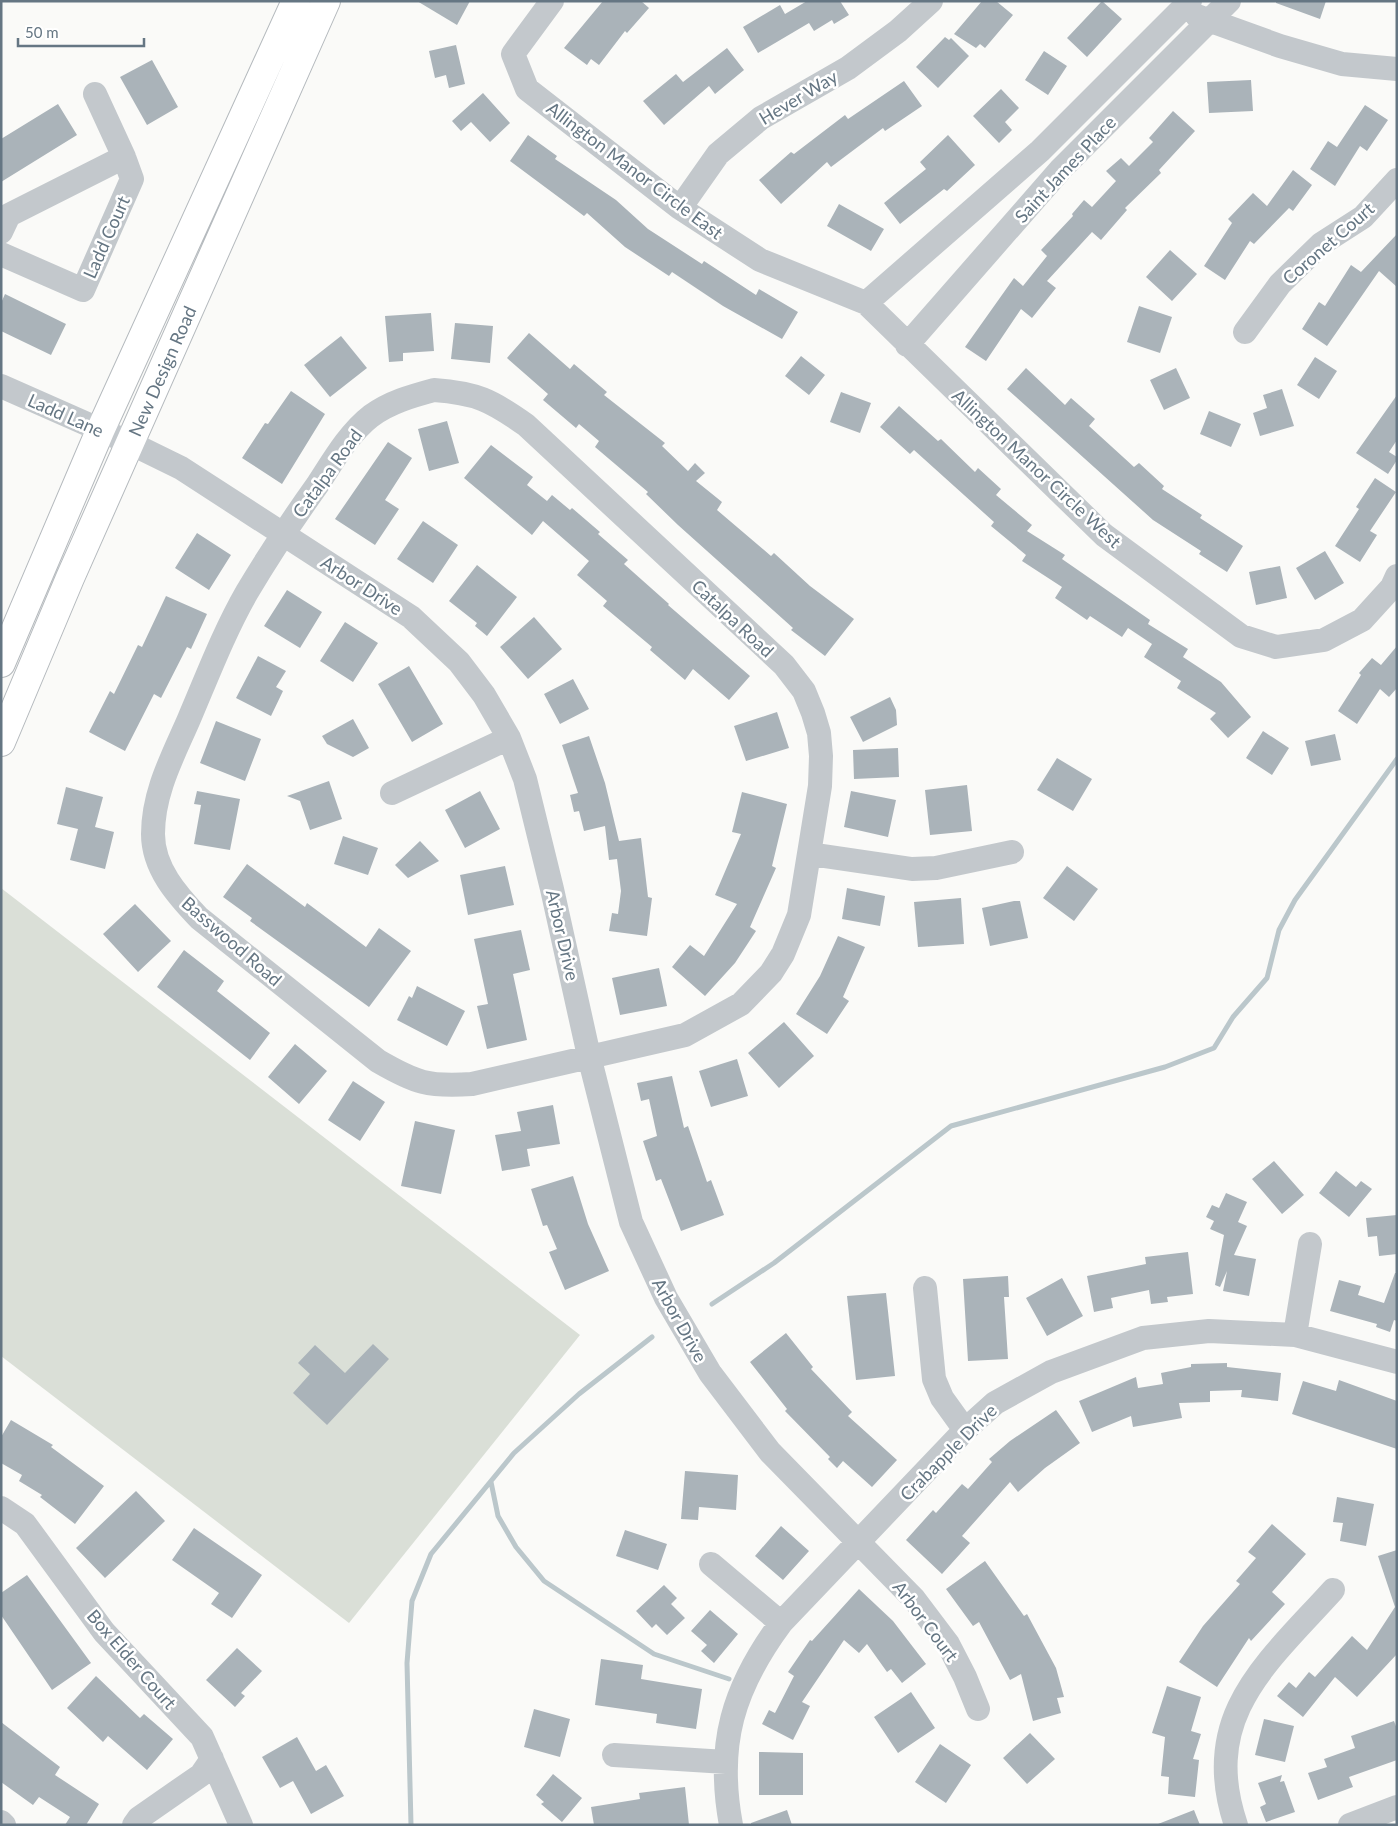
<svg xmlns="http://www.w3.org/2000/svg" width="1398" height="1826" font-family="Lato,sans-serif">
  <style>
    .green { fill: #dadfd7 }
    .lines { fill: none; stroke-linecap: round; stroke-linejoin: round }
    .stream { stroke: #bbc7cb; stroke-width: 5 }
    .building { fill: #aab3b9 }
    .major-casing { stroke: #b5babe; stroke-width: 30 }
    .minor { stroke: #c3c8cc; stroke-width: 24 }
    .major { stroke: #fff; stroke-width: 28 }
    .labels { text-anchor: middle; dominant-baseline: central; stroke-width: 5; stroke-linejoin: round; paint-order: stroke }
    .street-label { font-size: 18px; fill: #657683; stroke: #fff }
  </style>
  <rect width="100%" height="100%" fill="#fafaf8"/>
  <path class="green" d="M1,888L580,1335L349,1623L1,1356Z"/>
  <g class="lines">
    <path class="stream" d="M712,1304L774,1263L951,1126L1165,1067L1214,1048L1233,1017L1267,978L1279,930L1295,900L1397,759
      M491,1482L498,1516L516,1547L544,1581L654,1654L729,1679
      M411,1825L407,1663L412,1601L431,1554L514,1453L579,1394L652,1337"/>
  </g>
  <path class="building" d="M417,1H470L457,25Z
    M603,1H641L649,8L627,33L625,31L599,65L591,59L587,65L564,48Z
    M807,1H840L849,15L834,24L832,20L814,31L809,23L758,53L743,27L780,5L785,14Z
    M982,1H996L1013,15L985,48L980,44L976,48L954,34Z
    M1102,1L1122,19L1087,57L1067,38Z
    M1276,1H1326L1320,19L1276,3Z
    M945,37L949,40L951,38L969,56L938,88L916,67Z
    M456,45L465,84L449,88L446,75L435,78L429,51Z
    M727,48L744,70L715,94L709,86L664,125L643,101L676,74L683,82Z
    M1044,51L1067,66L1048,95L1025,80Z
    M152,60L178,107L147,125L120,77Z
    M1251,80L1253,111L1209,113L1207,82Z
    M904,81L922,106L885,131L883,128L831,167L827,162L781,204L759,180L791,152L794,154L845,115L848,119Z
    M1001,89L1019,108L1005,122L1012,130L999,143L973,116Z
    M483,93L510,123L490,142L471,122L461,131L452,121Z
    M58,104L77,135L1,182V139Z
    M1365,105L1388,120L1367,151L1360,146L1335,186L1310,169L1328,141L1337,147Z
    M1173,111L1195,131L1159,170L1161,173L1125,208L1127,210L1101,240L1092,232L1047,281L1056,288L1032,318L1021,309L986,361L965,347L1014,278L1023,286L1047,256L1041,250L1073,216L1072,214L1084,200L1092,207L1116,181L1106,171L1121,158L1129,166L1153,142L1149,138Z
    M528,135L557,156L555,159L616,200L648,229L702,264L704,261L756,295L759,289L798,312L782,339L723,306L672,272L669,276L625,247L587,213L584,216L510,161Z
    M948,135L975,165L947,191L944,189L900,224L884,203L926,169L920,162Z
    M1293,170L1312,185L1293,211L1289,208L1254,244L1250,241L1225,280L1204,266L1232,223L1228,219L1253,193L1267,206Z
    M839,204L884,229L871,251L827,226Z
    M1397,234V287L1379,271L1327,346L1302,329L1319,302L1325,306L1351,265L1361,272Z
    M1170,250L1197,274L1172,301L1146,277Z
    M5,294L66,324L51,355L1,331V303Z
    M1139,306L1172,317L1160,353L1127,342Z
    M431,313L434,351L403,353V361L389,362L385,316Z
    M455,323L493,326L490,363L451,359Z
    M529,333L570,369L574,364L607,392L604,395L665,443L662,446L688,471L695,463L705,473L696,481L722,502L717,510L771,556L774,553L810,586L854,619L825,656L791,630L793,628L678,525L646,494L648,492L595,447L599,441L579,424L576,428L543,400L548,394L507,358Z
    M341,336L367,368L330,397L304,365Z
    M801,356L825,375L809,395L785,376Z
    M1315,357L1337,371L1319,399L1297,385Z
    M1026,368L1065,405L1071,398L1095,419L1089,426L1134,467L1139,463L1164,486L1162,489L1202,515L1200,518L1243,546L1227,572L1199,554L1201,551L1153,520L1007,389Z
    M1176,368L1190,398L1164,410L1150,380Z
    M1282,389L1294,426L1260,436L1253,413L1267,408L1263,395Z
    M291,391L325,414L282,484L242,458L265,423L268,424Z
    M841,392L871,403L860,433L830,422Z
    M1397,395V440L1389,452L1397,457V460L1388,474L1356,453Z
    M899,406L938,441L941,439L975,472L978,468L1001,489L996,495L1032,525L1027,531L1065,555L1062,559L1150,620L1148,624L1188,649L1183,657L1221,682L1251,717L1228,738L1210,719L1216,713L1177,688L1181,681L1144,657L1152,644L1128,628L1122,637L1090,616L1087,620L1055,598L1062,587L1022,561L1026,555L991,526L994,522L914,450L910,454L880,427Z
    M1209,411L1241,424L1231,447L1200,434Z
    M447,421L459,463L429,471L418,429Z
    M388,442L412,458L385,500L399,509L375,545L335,519Z
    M491,445L533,477L527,485L547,501L552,495L570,510L572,508L600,532L598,534L628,560L624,564L669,604L668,605L750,676L729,700L693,669L685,680L650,650L652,647L603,606L607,601L577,575L589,561L543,521L532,535L464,478Z
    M1375,478L1396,492L1370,531L1377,535L1360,562L1335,546L1359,509L1356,507Z
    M423,521L458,545L433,583L397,559Z
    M197,533L231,555L209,590L175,568Z
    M1325,551L1344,583L1315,600L1296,568Z
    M477,565L517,597L487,636L475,626L477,623L449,601Z
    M1280,566L1287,598L1256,605L1249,572Z
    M287,590L322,612L300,648L264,626Z
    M166,596L207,614L191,649L187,647L161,698L154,694L125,751L89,732L110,691L114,694L138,645L142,647Z
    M534,617L562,649L528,679L500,647Z
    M345,622L378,643L353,682L320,661Z
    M1397,646V688L1389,697L1380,689L1357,724L1338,711L1361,675L1359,673L1372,658L1381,665Z
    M258,656L286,671L276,687L283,691L271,716L236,698Z
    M409,666L443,724L412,742L378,684Z
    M573,679L589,709L560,724L544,694Z
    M890,697L896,710L897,725L863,742L850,717Z
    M777,712L789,748L746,761L734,726Z
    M353,719L369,748L353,757L327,744L322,736Z
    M216,721L261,739L245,781L200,763Z
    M1263,731L1289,748L1272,775L1246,758Z
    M1335,734L1341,760L1311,766L1305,741Z
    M589,736L605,783L619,841L641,838L648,897L652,898L647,936L609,931L612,913L618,914L621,891L617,859L609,860L605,826L584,831L579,811L574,812L570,795L578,793L562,745Z
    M898,748L899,777L854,779L853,750Z
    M1057,758L1092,779L1073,811L1037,790Z
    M329,781L342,819L310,830L300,801L287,796Z
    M967,785L972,831L930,835L925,790Z
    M66,787L103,797L95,827L114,832L105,869L70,860L78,829L57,824Z
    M197,791L240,799L230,850L194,844L201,805L194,804Z
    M480,791L500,829L465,848L445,810Z
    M851,791L896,800L888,837L844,827Z
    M742,792L787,804L772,866L776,868L750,927L756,931L735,963L705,996L672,967L690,945L704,956L737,904L715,895L741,834L732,832Z
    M343,836L378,848L368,875L334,864Z
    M420,841L439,861L408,878L395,865Z
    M247,864L305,907L307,903L366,947L379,928L411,951L369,1007L250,921L252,918L223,897Z
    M505,866L514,905L468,915L460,875Z
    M1067,866L1098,889L1074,921L1043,898Z
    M847,888L885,896L880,926L842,919Z
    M961,898L964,944L918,947L914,902Z
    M1014,901H1020L1028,938L990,946L982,908Z
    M135,904L171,941L138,972L103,934Z
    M521,930L530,970L513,974L527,1040L487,1049L477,1006L488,1004L474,939Z
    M838,936L865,947L843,997L849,1001L827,1034L796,1014L820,976Z
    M184,950L224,981L217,991L270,1033L250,1060L157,987Z
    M659,968L667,1006L620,1015L612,978Z
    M417,986L465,1011L447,1046L397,1020L409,996L412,998Z
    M784,1022L814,1056L779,1088L748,1053Z
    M295,1044L327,1071L299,1104L268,1077Z
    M737,1059L748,1096L711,1107L699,1071Z
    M672,1076L684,1128L688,1126L707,1182L711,1180L724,1215L681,1231L661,1179L656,1181L643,1141L657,1136L649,1099L641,1101L637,1083Z
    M353,1081L385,1102L360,1141L328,1120Z
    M553,1105L560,1144L527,1149L530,1166L502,1171L495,1135L521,1131L517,1112Z
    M415,1121L455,1130L441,1194L401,1186Z
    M1274,1161L1304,1195L1282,1214L1252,1179Z
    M1336,1171L1356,1187L1361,1181L1372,1189L1349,1217L1319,1193Z
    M573,1176L588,1224L609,1271L565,1290L549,1252L557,1249L547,1225L543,1226L531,1189Z
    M1226,1193L1247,1202L1238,1222L1247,1226L1234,1255L1256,1259L1249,1296L1223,1291L1227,1271L1220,1287L1215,1285L1224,1235L1210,1229L1214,1221L1206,1217L1212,1205L1219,1208Z
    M1397,1215V1254L1379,1256L1377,1236L1368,1237L1366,1218Z
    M1188,1252L1193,1294L1167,1297L1168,1302L1151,1304L1149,1290L1111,1298L1113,1308L1094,1312L1087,1276L1146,1264L1145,1257Z
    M1395,1273H1397V1321L1394,1320L1390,1332L1376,1327L1377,1324L1330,1311L1339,1280L1361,1286L1358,1295L1384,1303Z
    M1008,1276L1009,1297H1004L1008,1359L968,1361L963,1279Z
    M1062,1278L1083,1316L1047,1336L1026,1298Z
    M886,1293L895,1376L856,1380L847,1296Z
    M786,1333L813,1367L811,1369L852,1412L848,1416L897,1460L872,1487L843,1461L837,1468L828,1459L830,1457L785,1411L787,1409L750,1362Z
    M373,1344L389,1359L327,1425L293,1393L310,1374L298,1363L315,1345L345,1373Z
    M1227,1363V1367L1281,1373L1278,1401L1241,1397L1242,1390L1210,1391V1402L1179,1403L1182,1418L1133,1427L1131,1416L1092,1432L1079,1401L1136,1377L1138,1388L1163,1384L1161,1373L1191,1367V1364Z
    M1339,1380L1397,1401V1449L1292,1414L1303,1381L1336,1391Z
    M1056,1410L1080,1443L1045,1468L1018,1492L1010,1482L962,1536L970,1543L942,1574L906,1540L933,1510L936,1513L962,1484L968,1489L992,1462L989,1459L1010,1441Z
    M11,1420L53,1445L51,1447L104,1486L75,1524L40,1497L42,1495L19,1481L22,1475L1,1463V1437Z
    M685,1471L738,1475L736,1510L699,1507L698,1520L681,1519Z
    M136,1491L165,1521L105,1578L76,1548Z
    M1337,1497L1374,1504L1366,1546L1340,1541L1343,1523L1333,1522Z
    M1272,1524L1306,1554L1272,1592L1285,1604L1251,1641L1249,1638L1217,1687L1179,1662L1203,1626L1240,1584L1236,1581L1256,1558L1248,1552Z
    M781,1526L809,1551L783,1580L755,1556Z
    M194,1528L262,1575L232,1618L211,1604L219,1593L172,1560Z
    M625,1530L667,1544L658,1570L616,1556Z
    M1397,1550V1654L1357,1697L1335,1677L1303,1717L1277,1696L1289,1682L1296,1688L1309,1672L1315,1677L1352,1636L1367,1650L1395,1607L1378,1556Z
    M985,1561L1024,1616L1027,1614L1056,1668L1064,1697L1057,1698L1061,1713L1033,1721L1021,1674L1010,1680L979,1622L973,1626L946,1589Z
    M27,1575L91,1663L52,1690L1,1615V1593Z
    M664,1585L677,1598L671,1604L685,1618L667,1635L656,1624L652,1628L636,1611Z
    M859,1589L893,1621L926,1664L902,1683L891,1669L887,1672L867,1644L859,1653L844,1640L802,1702L810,1706L793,1740L762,1724L769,1710L775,1713L794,1676L788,1672L810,1640L812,1641Z
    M710,1610L738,1634L714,1663L701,1651L707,1645L691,1631Z
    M237,1648L262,1671L241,1693L245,1696L235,1707L206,1680Z
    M601,1659L643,1665L641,1679L702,1689L696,1729L656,1723L657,1714L595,1705Z
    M96,1676L140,1718L144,1714L173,1739L147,1770L108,1736L103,1742L67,1708Z
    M1167,1686L1201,1697L1191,1731L1201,1734L1193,1759L1199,1760L1195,1797L1168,1794L1169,1777L1161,1776L1165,1737L1152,1733Z
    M911,1692L935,1728L898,1753L874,1717Z
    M534,1709L570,1719L560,1757L524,1747Z
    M1264,1719L1294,1726L1285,1762L1255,1755Z
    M1394,1721L1397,1729V1760L1349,1777L1353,1787L1318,1800L1308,1773L1327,1767L1324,1759L1355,1748L1351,1736Z
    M1,1722L60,1767L55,1775L99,1804L86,1825H65L70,1817L39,1797L33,1805L1,1782Z
    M1030,1733L1055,1759L1027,1784L1003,1758Z
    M297,1737L316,1771L326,1765L344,1796L311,1814L293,1781L280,1788L262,1757Z
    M940,1744L971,1765L946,1803L915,1782Z
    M759,1752L803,1753V1795H759Z
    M553,1774L582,1798L562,1822L541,1804L544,1802L536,1795Z
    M1282,1775L1280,1782L1284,1781L1295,1812L1266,1822L1260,1807L1266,1804L1258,1783Z
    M685,1787L689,1825H594L591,1807L640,1799L639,1793Z
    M787,1810L792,1825H751V1823Z
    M1194,1810L1200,1825H1159L1158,1824Z"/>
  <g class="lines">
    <g class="major-casing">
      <path id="major" d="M1,663L100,431L296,1
        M1,742L70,578L326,1"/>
    </g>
    <path class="minor" d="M552,1L513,54L527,89L680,208L760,260L866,303L1104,535L1241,636L1276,647L1324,640L1362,620L1392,587L1397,576
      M1197,16L1280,46L1342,64L1397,69
      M680,208L718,154L761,118L848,68L898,31L931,1
      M1,232L9,215L124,157
      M1,254L83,290L132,179L124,157L95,94
      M866,303L1040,151L1190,1
      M1245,332L1280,284L1321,244L1363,217L1397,180
      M907,345L1061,169L1229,1
      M1,386L130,443L181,468L411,617L459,662L484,695L509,738L525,779L552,889L589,1056L631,1222L666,1298L710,1373L770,1452L914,1599L948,1644L965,1677L978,1709
      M434,390C476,393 491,400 526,425L784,665L804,691L813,713L819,733L821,756L820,786L799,915L783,954L771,973L741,1004L685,1035L472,1084C428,1087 416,1083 378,1061L199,918C177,895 153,868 153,834C153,792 173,756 189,719C207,677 224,632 247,592C269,555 293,519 318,484C333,461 349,433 371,416C390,402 412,396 434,390Z
      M392,793L509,738
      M810,854L912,869L936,868L1012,852
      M925,1288L934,1379L942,1398L965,1430
      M1295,1335L1310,1244
      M1,1508L25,1524L104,1632L202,1737L241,1825
      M711,1564L781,1623
      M614,1755L726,1762
      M1,1822L4,1825
      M134,1825L139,1818L201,1775L212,1759
      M731,1825C716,1744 733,1688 781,1623L965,1430L995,1403L1051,1372L1143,1338L1209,1331L1295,1335L1397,1362
      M1236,1825C1199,1716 1267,1663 1333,1590
      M1350,1825L1397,1807"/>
    <use href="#major" class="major"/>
  </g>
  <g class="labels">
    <g class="street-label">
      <text transform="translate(798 97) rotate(-31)">Hever Way</text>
      <text transform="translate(1065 169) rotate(-47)">Saint James Place</text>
      <text transform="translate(635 170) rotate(37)">Allington Manor Circle East</text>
      <text transform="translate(106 237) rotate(-66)">Ladd Court</text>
      <text transform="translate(1328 243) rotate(-41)">Coronet Court</text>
      <text transform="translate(162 371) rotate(-66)">New Design Road</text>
      <text transform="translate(66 415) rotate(24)">Ladd Lane</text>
      <text transform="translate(1037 468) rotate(43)">Allington Manor Circle West</text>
      <text transform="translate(327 473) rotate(-54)">Catalpa Road</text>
      <text transform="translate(362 585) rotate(33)">Arbor Drive</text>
      <text transform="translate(733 618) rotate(43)">Catalpa Road</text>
      <text transform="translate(563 935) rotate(77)">Arbor Drive</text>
      <text transform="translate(232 941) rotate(41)">Basswood Road</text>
      <text transform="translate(680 1320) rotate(61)">Arbor Drive</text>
      <text transform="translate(948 1452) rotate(-45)">Crabapple Drive</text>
      <text transform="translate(926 1621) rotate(53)">Arbor Court</text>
      <text transform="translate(132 1659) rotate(49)">Box Elder Court</text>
    </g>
  </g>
  <rect width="1398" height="1826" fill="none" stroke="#657683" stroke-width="5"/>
  <path d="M18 38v8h126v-8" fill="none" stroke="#657683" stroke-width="2.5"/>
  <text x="25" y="38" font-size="15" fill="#657683" stroke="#ffffff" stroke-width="4" paint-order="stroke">50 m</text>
</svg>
